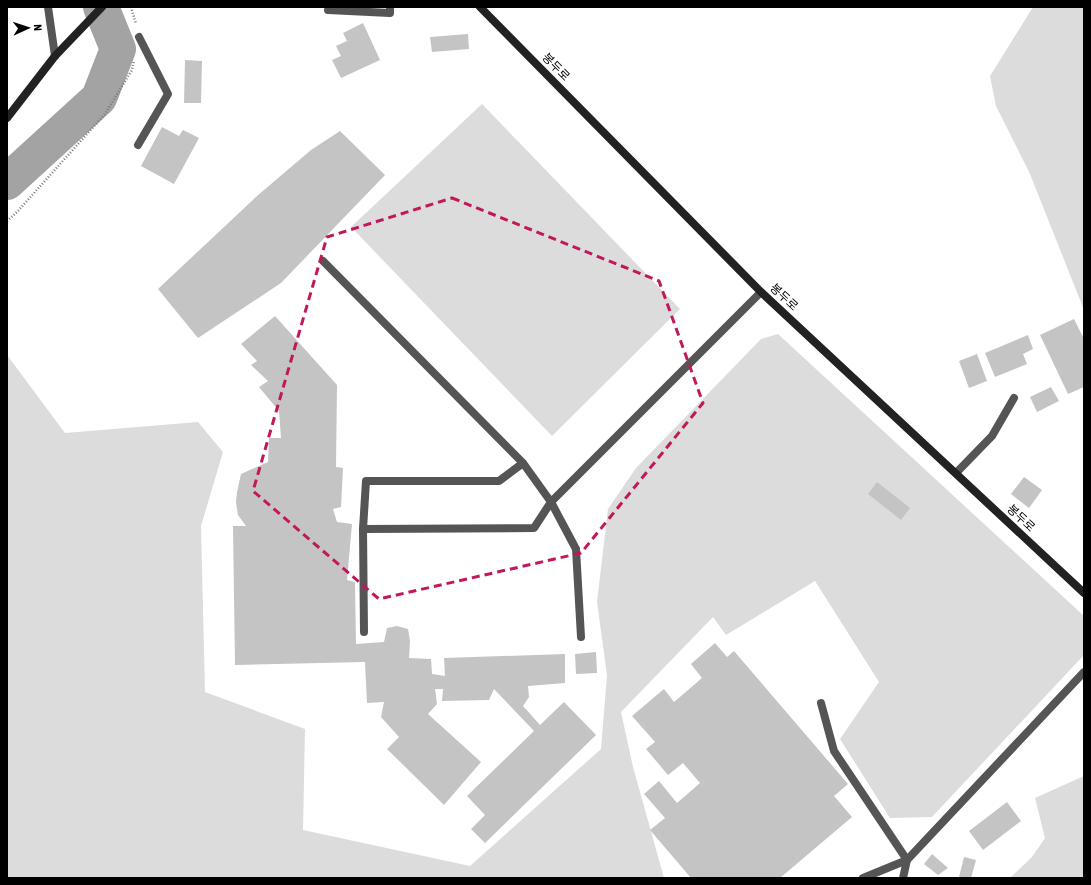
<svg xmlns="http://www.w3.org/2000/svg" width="1091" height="885" font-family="'Asap Condensed','Noto Sans KR',sans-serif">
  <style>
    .green { fill: #dcdcdc }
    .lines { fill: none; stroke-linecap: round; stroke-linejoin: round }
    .river { stroke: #a3a3a3; stroke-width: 36 }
    .building { fill: #c4c4c4 }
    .path { stroke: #777; stroke-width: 2.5; stroke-dasharray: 1 2; stroke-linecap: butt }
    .lane { stroke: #555; stroke-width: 8 }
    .street { stroke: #555; stroke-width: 8 }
    .secondary { stroke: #222; stroke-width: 8 }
    .marked { fill: none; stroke: #c2185b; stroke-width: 3; stroke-dasharray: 8 5; stroke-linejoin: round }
    .labels { text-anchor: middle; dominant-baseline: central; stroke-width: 3; stroke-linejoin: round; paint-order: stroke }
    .street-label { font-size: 12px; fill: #000; stroke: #fff }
  </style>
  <rect width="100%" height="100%" fill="#fff"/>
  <path class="green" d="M1033,7H1084V310L1030,174L996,106L990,76Z
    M482,104L680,309L552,436L351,227Z
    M778,334L1084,616V655L932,817L890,818L840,739L879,682L815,581L726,635L713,617L621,712L633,767L664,878H7V355L65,433L198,422L223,452L201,526L205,692L305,729L303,830L470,866L601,749L607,675L597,602L608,509L636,468L761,339Z
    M1084,776V878H1010L1032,857L1045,838L1035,798Z"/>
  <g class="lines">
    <path class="river" d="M7,182L99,98L118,49L101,7"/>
  </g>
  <path class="building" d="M363,23L380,60L341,78L332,60L341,56L336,46L347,41L343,33Z
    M468,34L469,49L432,52L430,37Z
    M185,60L202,61L201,103H184Z
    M162,127L179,136L183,130L199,138L174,184L141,166Z
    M340,131L385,175L281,283L198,338L158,289L257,196L311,150Z
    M275,316L337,385L336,467L343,468L341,507L333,509L337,522L352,524L347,580L355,582L356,644L384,642L387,628L397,626L408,629L410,641L409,658L431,659L432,674L445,676L444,658L565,654V683L528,686L529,697L523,706L540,725L564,702L596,735L485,843L471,829L485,815L467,796L534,731L494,689L489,700L442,701L443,689H435L437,704L428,714L481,762L444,805L387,749L399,737L381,717L384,702L367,703L365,662L235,665L233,526H246L238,515L236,502L237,492L241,474L268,462L269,438H281L279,411L259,387L268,381L251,365L257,361L241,344Z
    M1074,319L1084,339V387L1068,394L1040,335Z
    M1028,335L1033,349L1023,354L1027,364L995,377L985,353Z
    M977,354L987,381L969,388L959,361Z
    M1051,387L1059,401L1037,412L1030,397Z
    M1024,477L1042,490L1029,508L1011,494Z
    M877,482L910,508L901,520L868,494Z
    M715,643L727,657L734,651L848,784L834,796L852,817L780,878H691L650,830L665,818L644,794L659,781L677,803L700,783L683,763L668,775L646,749L655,742L632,716L664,689L674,702L702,678L691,664Z
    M596,652L597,673L576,674L575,654Z
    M1007,802L1021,821L983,850L969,831Z
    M932,854L948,868L938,875L924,864Z
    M964,857L976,860L971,878L959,877Z"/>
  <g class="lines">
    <path class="path" d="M131,7L136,24
      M7,221L17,212L105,114L132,70L134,60"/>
    <path class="lane" d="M328,10L390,13V7
      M138,145L168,94L139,37
      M323,261L523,463L551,502L761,292
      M956,473L992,436L1014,398
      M363,529L534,528L551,502L576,549L581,637
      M364,632L363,529L366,481H499L523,463
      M821,703L834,751L907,860L863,878"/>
    <path class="street" d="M48,7L55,56
      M903,878L907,860L1084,672"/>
    <path class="secondary" d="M480,7L761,292L1084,593
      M7,118L55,56L102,7"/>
  </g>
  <path class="marked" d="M452,198L659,281L703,403L581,553L379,599L253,491L327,237Z"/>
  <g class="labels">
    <g class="street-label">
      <text transform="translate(556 67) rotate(45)">봉두로</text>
      <text transform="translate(784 297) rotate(43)">봉두로</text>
      <text transform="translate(1021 518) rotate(43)">봉두로</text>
    </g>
  </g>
  <rect width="1091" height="885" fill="none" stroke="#000000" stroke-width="16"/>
  <g transform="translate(28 28) rotate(87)" stroke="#ffffff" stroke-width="3" paint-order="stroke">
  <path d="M0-3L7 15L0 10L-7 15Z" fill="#000000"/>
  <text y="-6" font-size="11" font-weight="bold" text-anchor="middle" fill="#000000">N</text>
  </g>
</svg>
